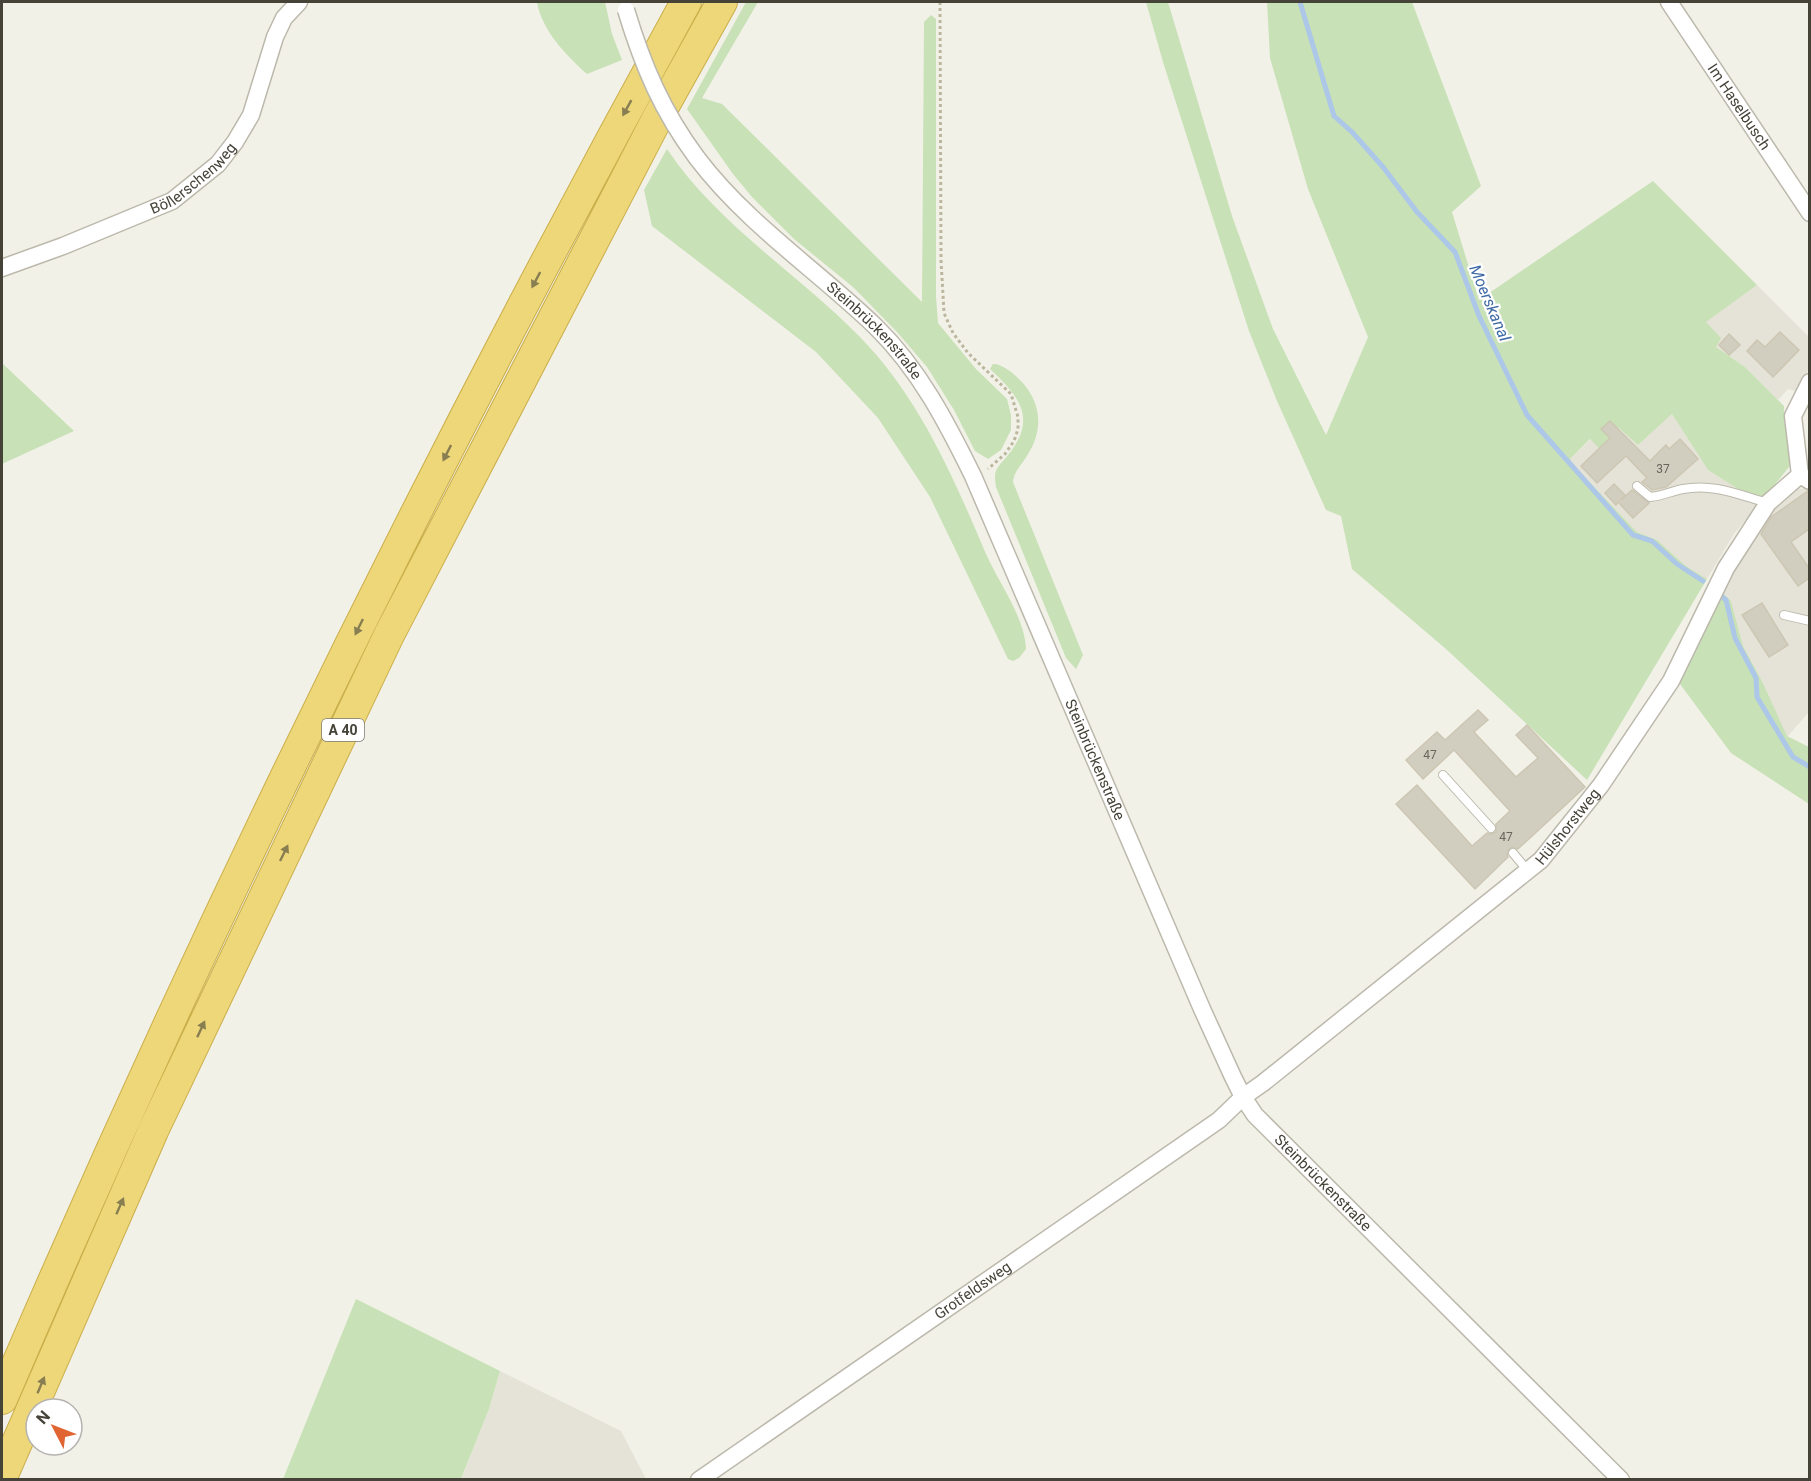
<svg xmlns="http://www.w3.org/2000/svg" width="1811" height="1481" font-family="Roboto,sans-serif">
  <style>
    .residential { fill: #e5e3d7 }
    .green { fill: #c8e1b6 }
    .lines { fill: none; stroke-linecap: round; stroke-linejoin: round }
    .stream { stroke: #acc7e8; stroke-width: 5 }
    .building { fill: #d2cebf; stroke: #ccc6b3; stroke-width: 1.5 }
    .service-casing { stroke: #bcb9ac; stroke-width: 10 }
    .minor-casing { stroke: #bcb9ac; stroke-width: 19 }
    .motorway-casing { stroke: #caae4a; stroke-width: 32 }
    .path { stroke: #bcb69f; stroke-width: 3; stroke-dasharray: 3 3; stroke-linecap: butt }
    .service { stroke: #fff; stroke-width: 8 }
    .minor { stroke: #fff; stroke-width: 16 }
    .motorway { stroke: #edd779; stroke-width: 30 }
    .minor-bridge-casing { stroke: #bcb9ac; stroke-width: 19; stroke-linecap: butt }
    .minor-bridge { stroke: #fff; stroke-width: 16 }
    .oneway { fill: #887e52 }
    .labels { text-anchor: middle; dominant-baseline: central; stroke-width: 4.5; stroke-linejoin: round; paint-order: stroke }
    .number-label { font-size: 12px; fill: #68655a }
    .shield { fill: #fff; stroke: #7d7b74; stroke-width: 1.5 }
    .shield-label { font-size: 14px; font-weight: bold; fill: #454238 }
    .street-label { font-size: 15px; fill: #454238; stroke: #fff }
    .water-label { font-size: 16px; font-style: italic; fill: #3e6aa4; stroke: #fff }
  </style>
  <rect width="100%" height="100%" fill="#f2f1e8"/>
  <path class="residential" d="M1757,285L1809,337V369L1795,391L1788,389L1778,400L1745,367L1716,347L1705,322Z
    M1672,414L1708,470L1760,503L1734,534L1707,579L1686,566L1657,540L1637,532L1577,469L1570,459L1591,439L1619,428L1638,445Z
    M1809,488V712L1787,737L1763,683L1743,646L1731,601L1719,589L1774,507L1797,489Z
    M500,1371L621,1431L646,1479L461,1480L489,1409Z"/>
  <path class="green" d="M537,2H605L612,34L622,60L587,74C566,55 542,31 537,2Z
    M746,2H758L702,98L722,104L922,302L924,22L931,15L936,19V297L938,323L976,369L1007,399L1011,415V430L1001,450L988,459L975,451L954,410L927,367L897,332L853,287L794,239L752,197L733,174L687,109Z
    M1146,2H1168L1232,216L1273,329L1326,435L1368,337L1308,189L1270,58L1267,2H1412L1481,186L1452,212L1479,300L1653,181L1757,285L1706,322L1721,338L1716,347L1745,367L1784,406V420L1793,462L1760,503L1708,470L1672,414L1638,445L1619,428L1599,448L1590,439L1570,459L1577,469L1637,532L1657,540L1686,566L1707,579L1587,780L1446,649L1352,569L1341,516L1326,510L1277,401L1249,331L1163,62Z
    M667,149C717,224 796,272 859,336C919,397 953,476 986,554C999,583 1025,618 1026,649L1019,658L1013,661L1008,659L930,497L878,418L816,352L652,226L644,190Z
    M2,363L74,431L2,464Z
    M993,364C1003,364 1014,374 1021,381C1041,402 1044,429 1028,454C1023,464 1014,470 1013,482L1083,655L1076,669L1066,658L996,487C993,468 997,469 1008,455C1038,418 1019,396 990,369Z
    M1719,589L1731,601L1743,646L1763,683L1787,736L1809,747V804L1731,753L1677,680Z
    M356,1299L500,1371L489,1409L461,1479H283Z"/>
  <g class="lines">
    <path class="stream" d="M1300,2L1334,116L1352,132L1383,167L1417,212L1455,252L1479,316L1527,415L1633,535L1652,541L1677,564L1703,581
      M1719,594L1726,600L1735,638L1756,678L1757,697L1793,757L1810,767"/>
  </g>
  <path class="building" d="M1780,332L1799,350L1773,377L1747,351L1757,340L1765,347Z
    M1729,334L1740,345L1729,355L1719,345Z
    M1610,421L1650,461L1666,445L1669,449L1680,439L1698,459L1666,487L1657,489L1652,490L1642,482L1647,478L1626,456L1597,483L1581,466L1610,438L1601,429Z
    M1614,484L1625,495L1621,500L1632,490L1649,503L1633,518L1618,502L1616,505L1605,493Z
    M1808,491L1809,529L1791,542L1809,568V578L1798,586L1761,534L1771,517Z
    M1762,603L1788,645L1769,657L1742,615Z
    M1478,710L1488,720L1474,732L1516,777L1538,758L1516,735L1527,725L1585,787L1518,849L1512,847L1509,849L1507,854L1508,857L1475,889L1396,804L1417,785L1472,846L1487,833L1492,834L1496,832V824L1510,811L1454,750L1423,779L1406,760L1437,732L1445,740Z"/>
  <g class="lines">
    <g class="service-casing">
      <path id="service" d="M1637,486L1650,497C1662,496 1672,491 1683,489C1713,483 1739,495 1768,503
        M1784,615L1810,621
        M1443,775L1491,828
        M1513,853L1528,871"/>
    </g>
    <g class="minor-casing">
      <g id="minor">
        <path id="s1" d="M1669,2L1810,213"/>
        <path id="s2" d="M697,158C747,224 817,270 876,327C919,369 947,423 973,476L1202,1009L1233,1077L1243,1097L1255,1115L1621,1480"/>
        <path id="s3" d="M2,268L63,246L172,201L218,164L235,142L251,115L275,37L284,18L299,2"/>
        <path d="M1800,475L1793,416L1810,382"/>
        <path id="s4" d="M699,1480L1219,1120L1243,1097L1263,1083L1541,860L1601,785L1671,681L1726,568L1768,503L1800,475L1810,481"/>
      </g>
    </g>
    <g class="motorway-casing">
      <path id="motorway" d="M2,1399C206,922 436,456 686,2
        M2,1477L153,1131L389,635L659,115L722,2"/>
    </g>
    <path class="path" d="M940,2L941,260L944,313L953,333L968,353L1011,394L1018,417V429L1014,441L1005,454L988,469"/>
    <use href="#service" class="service"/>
    <use href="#minor" class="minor"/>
    <use href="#motorway" class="motorway"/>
    <g class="minor-bridge-casing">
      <path id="minor-bridge" d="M626,10C643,66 662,111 697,158"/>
    </g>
    <use href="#minor-bridge" class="minor-bridge"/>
  </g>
  <defs><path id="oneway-solid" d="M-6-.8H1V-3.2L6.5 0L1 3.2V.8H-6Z" transform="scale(1.5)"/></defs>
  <g class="oneway">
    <use href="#oneway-solid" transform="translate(627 108) rotate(119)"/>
    <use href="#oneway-solid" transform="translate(536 280) rotate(118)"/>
    <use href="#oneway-solid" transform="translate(447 453) rotate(117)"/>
    <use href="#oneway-solid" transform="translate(359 627) rotate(116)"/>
    <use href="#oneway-solid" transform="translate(284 853) rotate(-64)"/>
    <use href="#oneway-solid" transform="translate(201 1029) rotate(-65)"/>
    <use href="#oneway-solid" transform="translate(120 1206) rotate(-66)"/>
    <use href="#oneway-solid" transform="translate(41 1385) rotate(-67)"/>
  </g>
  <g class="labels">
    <g class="number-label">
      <text x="1663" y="469">37</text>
      <text x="1430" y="755">47</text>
      <text x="1506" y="837">47</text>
    </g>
    <rect class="shield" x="322" y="719" width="42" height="22" rx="4.5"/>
    <g class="shield-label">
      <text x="343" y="730">A 40</text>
    </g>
    <g class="street-label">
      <text stroke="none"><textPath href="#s1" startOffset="126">Im Haselbusch</textPath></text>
      <text stroke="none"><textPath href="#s3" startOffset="213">Böllerschenweg</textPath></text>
      <text stroke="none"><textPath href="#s2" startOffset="248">Steinbrückenstraße</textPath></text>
      <text stroke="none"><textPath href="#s2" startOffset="734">Steinbrückenstraße</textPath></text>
      <text stroke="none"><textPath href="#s4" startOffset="1089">Hülshorstweg</textPath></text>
      <text stroke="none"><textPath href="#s2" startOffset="1220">Steinbrückenstraße</textPath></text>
      <text stroke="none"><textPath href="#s4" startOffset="333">Grotfeldsweg</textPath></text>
    </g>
    <g class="water-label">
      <text transform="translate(1490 303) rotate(67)">Moerskanal</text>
    </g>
  </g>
  <rect width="1811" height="1481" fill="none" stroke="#454238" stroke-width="6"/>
  <g transform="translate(54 1427) rotate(312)"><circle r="28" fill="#ffffff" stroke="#b5b3af" stroke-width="1.5"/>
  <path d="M0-4.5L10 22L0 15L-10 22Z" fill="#e06532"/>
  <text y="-9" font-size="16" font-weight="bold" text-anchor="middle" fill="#454238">N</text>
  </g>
</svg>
